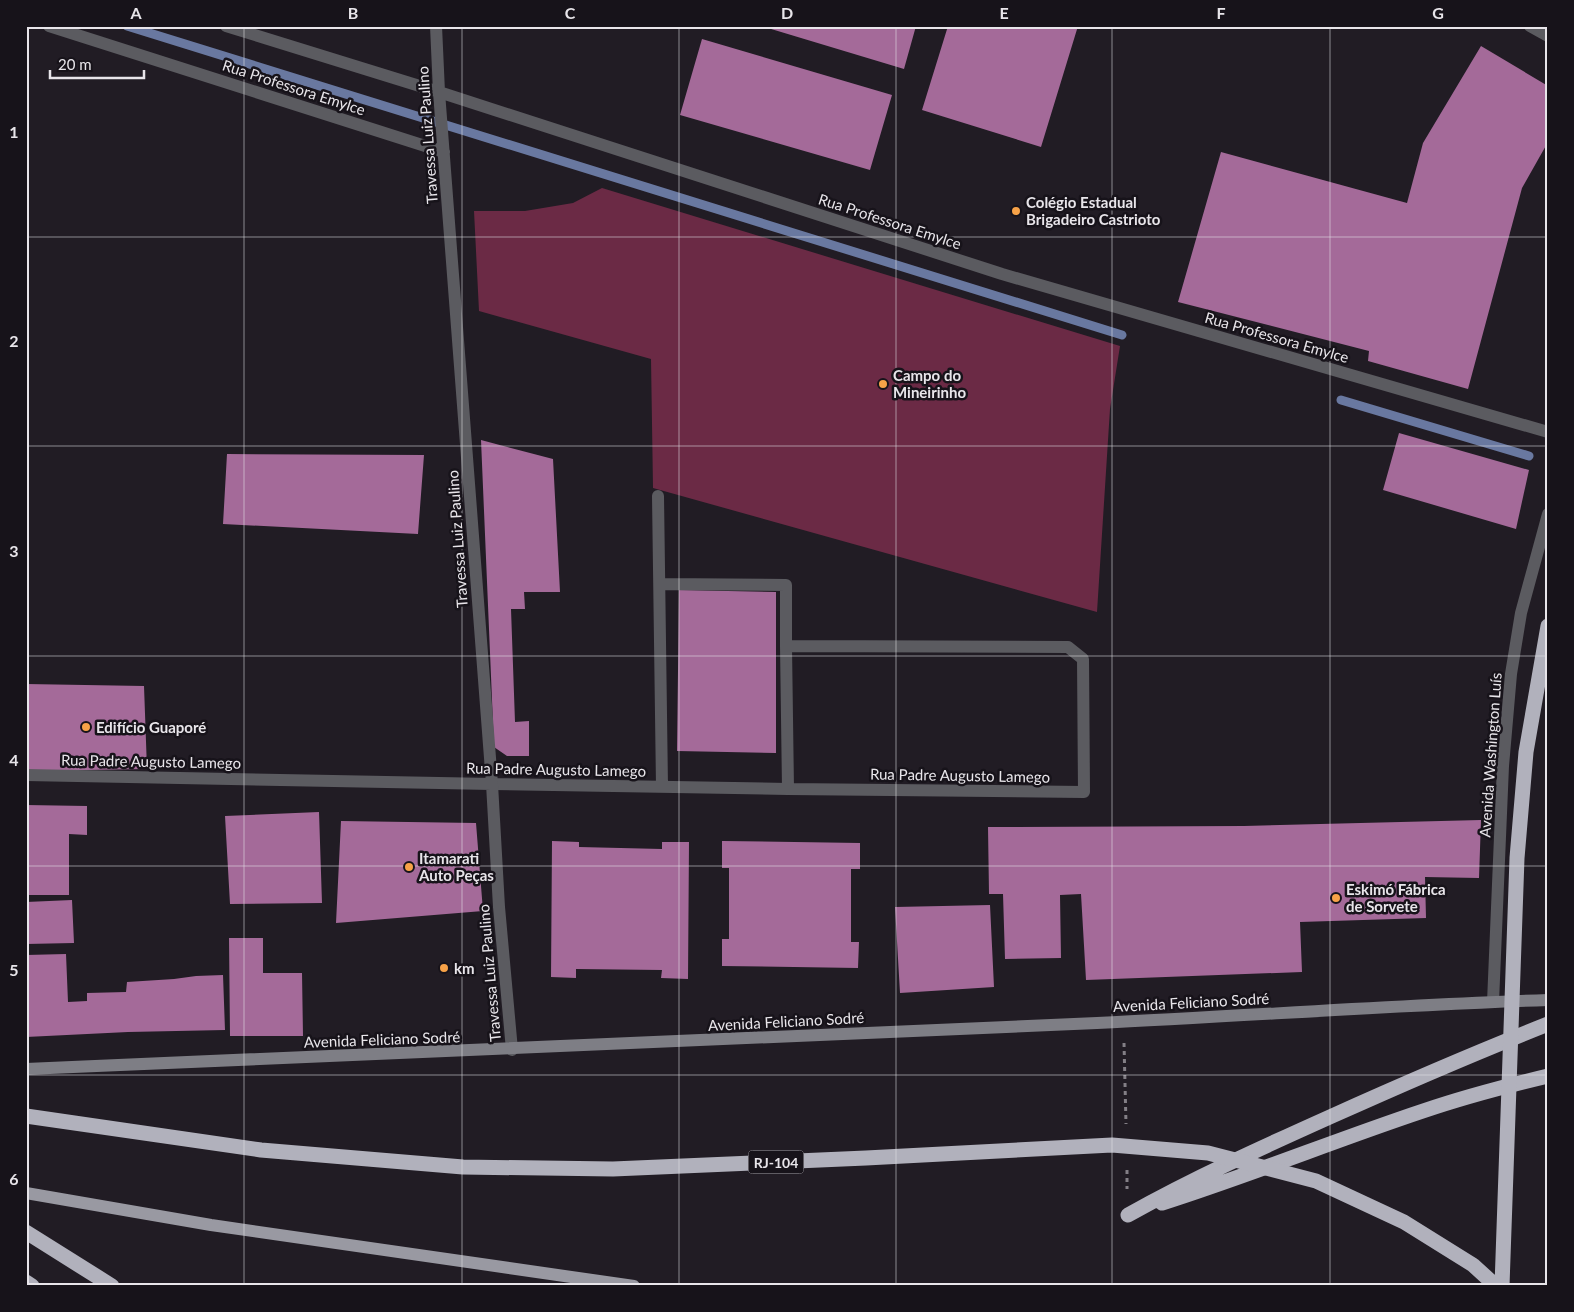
<svg xmlns="http://www.w3.org/2000/svg" width="1574" height="1312" font-family="Lato,sans-serif">
  <style>
    .green { fill: #6b2a45 }
    .lines { fill: none; stroke-linecap: round; stroke-linejoin: round }
    .stream { stroke: #6978a0; stroke-width: 9 }
    .building { fill: #a46a99 }
    .path { stroke: #837f86; stroke-width: 3; stroke-dasharray: 4 4; stroke-linecap: butt }
    .minor { stroke: #5b5b60; stroke-width: 12 }
    .tertiary { stroke: #5b5b60; stroke-width: 12 }
    .secondary { stroke: #7e7e85; stroke-width: 12 }
    .primary { stroke: #9999a2; stroke-width: 12 }
    .motorway { stroke: #b1b1bc; stroke-width: 15 }
    .motorway-bridge { stroke: #b1b1bc; stroke-width: 15 }
    .grid { fill: none; stroke: #e8e5ea; stroke-width: 1; stroke-opacity: 0.55 }
    .poi-dot { fill: #f7a248; stroke: #17131a; stroke-width: 2 }
    .labels { text-anchor: middle; dominant-baseline: central; stroke-width: 5; stroke-linejoin: round; paint-order: stroke }
    .shield { fill: #17131a; stroke: #a9a6ac; stroke-width: 1 }
    .shield-label { font-size: 14px; font-weight: bold; fill: #e8e5ea }
    .street-label { font-size: 15px; fill: #e8e5ea; stroke: #17131a }
    .poi-label { font-size: 15px; font-weight: bold; fill: #e8e5ea; stroke: #17131a; text-anchor: start }
    .neatline { fill: none; stroke: #e8e5ea; stroke-width: 2 }
    .grid-label { font-size: 16px; text-anchor: middle; font-weight: bold; fill: #e8e5ea }
  </style>
  <rect width="100%" height="100%" fill="#211c24"/>
  <path class="green" d="M602,188L1120,346L1110,409L1097,612L653,488L651,359L479,311L474,211H525L573,203Z"/>
  <g class="lines">
    <path class="stream" d="M127,26L1122,335
      M1341,400L1529,456"/>
  </g>
  <path class="building" d="M761,26H916L904,69Z
    M948,26H1078L1041,147L922,110Z
    M702,39L892,95L870,170L680,115Z
    M1481,46L1548,86V142L1522,188L1468,389L1368,361L1369,351L1178,302L1221,152L1407,203L1423,143Z
    M1399,433L1529,470L1516,529L1383,490Z
    M481,440L553,459L560,592H524L525,609H511L515,722L529,721V756H507L494,747Z
    M227,454L424,455L418,534L223,524Z
    M679,590L776,592V753L677,751Z
    M26,684L144,686L147,769L26,771Z
    M26,805L87,806V835L69,834V895H26Z
    M319,812L322,903L230,904L225,816Z
    M1481,820L1479,878L1425,877L1426,918L1300,922L1302,972L1086,980L1081,894L1060,895L1061,958L1005,959L1003,894H989L988,827L1244,826Z
    M341,821L476,823L483,911L336,923Z
    M552,841L579,842V847L662,849V842H689L688,979L661,978L662,970L576,969V978L551,977Z
    M722,841L860,843V869H851V942H859L858,968L722,966V939H729V868H722Z
    M72,900L74,943L26,944V902Z
    M990,905L994,987L900,993L895,907Z
    M229,938H263V973H302L303,1036H230Z
    M66,954L68,1002L87,1001V993L126,992L127,982L174,979L196,976L223,975L225,1030L128,1032L26,1037V955Z"/>
  <g class="lines">
    <path class="path" d="M1124,1043L1126,1124
      M1127,1170V1189"/>
    <path class="minor" d="M49,26L444,152
      M226,26L439,92L1002,274L1548,432
      M436,26L439,92L492,784L788,789L1084,792L1083,659L1068,647L786,646L788,789
      M1530,26L1548,36
      M658,496L662,787
      M660,584L786,585V646"/>
    <path class="tertiary" d="M26,775L492,784L499,907L512,1050
      M1493,1002L1503,766L1511,674L1521,613L1548,514"/>
    <path class="secondary" d="M26,1069C383,1055 740,1040 1097,1023C1247,1016 1397,1005 1548,1000"/>
    <path class="primary" d="M26,1193L211,1225L634,1286"/>
    <path class="motorway" d="M1162,1203C1250,1175 1336,1140 1423,1111C1464,1097 1506,1086 1548,1076
      M1128,1215C1194,1178 1263,1147 1332,1116C1403,1084 1475,1053 1548,1024
      M26,1232L112,1286
      M26,1282L32,1286"/>
    <path class="motorway-bridge" d="M26,1116L261,1150L463,1167L613,1169L866,1158L1112,1145L1208,1153L1316,1181L1404,1222L1473,1265L1496,1286
      M1502,1286L1517,858L1526,752L1548,626"/>
  </g>
  <path class="grid" d="M244,26V1286M462,26V1286M679,26V1286M896,26V1286M1112,26V1286M1330,26V1286M26,237H1548M26,446H1548M26,656H1548M26,866H1548M26,1075H1548"/>
  <g class="poi-dot">
    <circle cx="1016" cy="211" r="5"/>
    <circle cx="883" cy="384" r="5"/>
    <circle cx="86" cy="727" r="5"/>
    <circle cx="409" cy="867" r="5"/>
    <circle cx="1336" cy="898" r="5"/>
    <circle cx="444" cy="968" r="5"/>
  </g>
  <g class="labels">
    <rect class="shield" x="748.5" y="1150.5" width="55" height="23" rx="4"/>
    <g class="shield-label">
      <text x="776" y="1162">RJ-104</text>
    </g>
    <g class="street-label">
      <text transform="translate(294 87) rotate(18)">Rua Professora Emylce</text>
      <text transform="translate(427 135) rotate(-94)">Travessa Luiz Paulino</text>
      <text transform="translate(890 221) rotate(18)">Rua Professora Emylce</text>
      <text transform="translate(1277 337) rotate(16)">Rua Professora Emylce</text>
      <text transform="translate(457 539) rotate(-94)">Travessa Luiz Paulino</text>
      <text transform="translate(1490 755) rotate(-86)">Avenida Washington Luís</text>
      <text transform="translate(151 761) rotate(1)">Rua Padre Augusto Lamego</text>
      <text transform="translate(556 769) rotate(1)">Rua Padre Augusto Lamego</text>
      <text transform="translate(960 775) rotate(1)">Rua Padre Augusto Lamego</text>
      <text transform="translate(489 973) rotate(-95)">Travessa Luiz Paulino</text>
      <text transform="translate(1191 1002) rotate(-3)">Avenida Feliciano Sodré</text>
      <text transform="translate(786 1021) rotate(-3)">Avenida Feliciano Sodré</text>
      <text transform="translate(382 1039) rotate(-2)">Avenida Feliciano Sodré</text>
    </g>
    <g class="poi-label">
      <text x="1026" y="202">Colégio Estadual<tspan x="1026" dy="17">Brigadeiro Castrioto</tspan></text>
      <text x="893" y="375">Campo do<tspan x="893" dy="17">Mineirinho</tspan></text>
      <text x="96" y="727">Edifício Guaporé</text>
      <text x="419" y="858">Itamarati<tspan x="419" dy="17">Auto Peças</tspan></text>
      <text x="1346" y="889">Eskimó Fábrica<tspan x="1346" dy="17">de Sorvete</tspan></text>
      <text x="454" y="968">km</text>
    </g>
  </g>
  <rect width="1574" height="1312" fill="none" stroke="#17131a" stroke-width="55"/>
  <path d="M50 70v8h94v-8" fill="none" stroke="#e8e5ea" stroke-width="2.5"/>
  <text x="58" y="70" font-size="15" fill="#e8e5ea" stroke="#17131a" stroke-width="4" paint-order="stroke">20 m</text>
  <rect x="28" y="28" width="1518" height="1256" class="neatline"/>
  <g class="grid-label">
    <text x="136" y="19">A</text>
    <text x="353" y="19">B</text>
    <text x="570" y="19">C</text>
    <text x="787" y="19">D</text>
    <text x="1004" y="19">E</text>
    <text x="1221" y="19">F</text>
    <text x="1438" y="19">G</text>
    <text x="14" y="138">1</text>
    <text x="14" y="347">2</text>
    <text x="14" y="557">3</text>
    <text x="14" y="766">4</text>
    <text x="14" y="976">5</text>
    <text x="14" y="1185">6</text>
  </g>
</svg>
